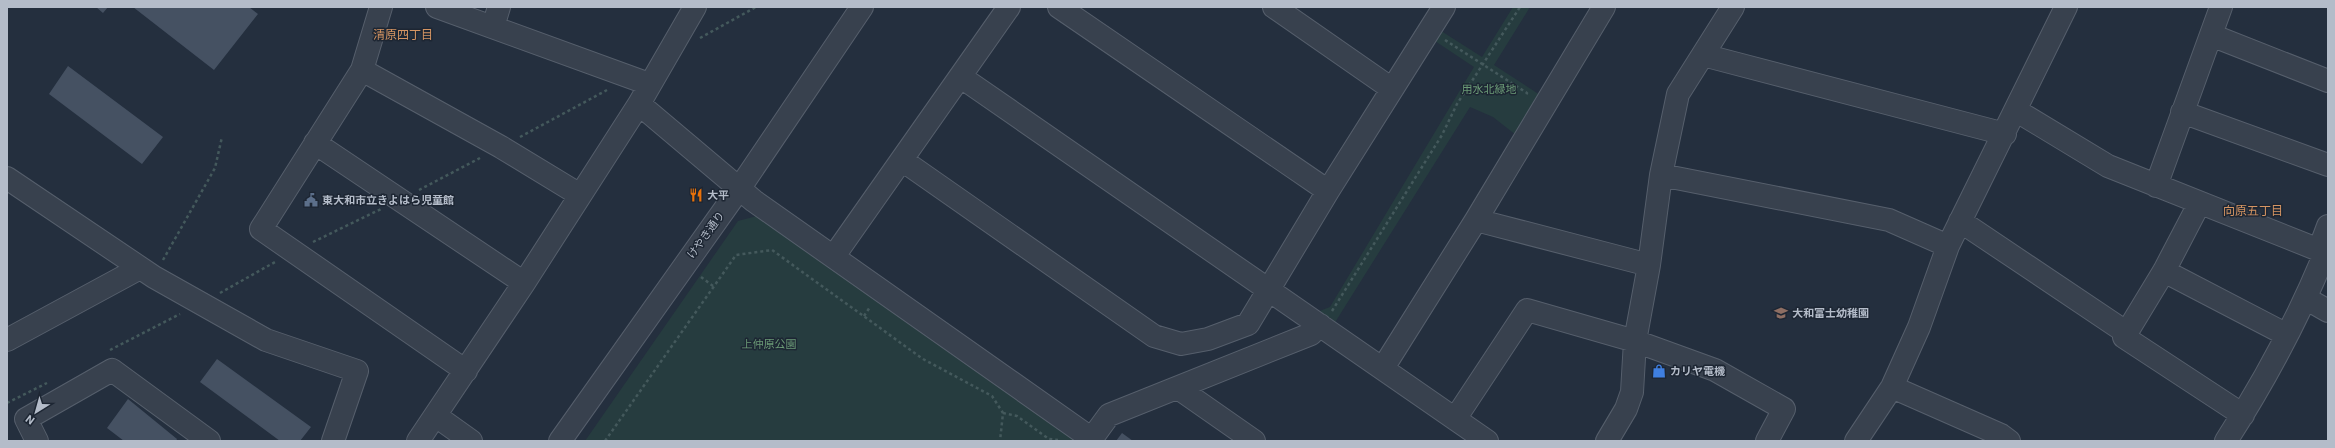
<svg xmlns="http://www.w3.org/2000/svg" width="2335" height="448" font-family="Roboto,'Noto Sans JP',sans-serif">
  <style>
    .green { fill: #263c3f }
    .building { fill: #455162 }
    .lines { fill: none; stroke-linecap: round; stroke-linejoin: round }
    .minor-casing { stroke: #565f6c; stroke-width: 24 }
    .path { stroke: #44595c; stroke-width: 2.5; stroke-dasharray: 3 3; stroke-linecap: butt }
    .minor { stroke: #38414e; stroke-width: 22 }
    .labels { text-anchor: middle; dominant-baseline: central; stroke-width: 3; stroke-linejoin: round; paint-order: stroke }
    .park-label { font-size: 11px; fill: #6b9a76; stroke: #1d2633 }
    .poi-label { font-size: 11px; font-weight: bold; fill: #b4bcc9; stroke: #1d2633; text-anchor: start }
    .street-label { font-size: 11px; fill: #b4bcc9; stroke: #1d2633 }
    .neighbourhood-label { font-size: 12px; fill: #d59563; stroke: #1d2633 }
  </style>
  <rect width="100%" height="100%" fill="#242f3e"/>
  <path class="green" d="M1513,7H1530L1494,65L1540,95L1516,135L1493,117L1470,107L1334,324L1317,312L1330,307L1474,67L1432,39L1438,29L1482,57Z
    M757,216L1076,441H585L738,221Z"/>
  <path class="building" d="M96,7H108L103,13Z
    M133,7H249L258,14L214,70Z
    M68,66L163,137L142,164L49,94Z
    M217,359L311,427L300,441H280L200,382Z
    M128,399L177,439L176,441H124L107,428Z
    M1122,433L1133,441H1116Z"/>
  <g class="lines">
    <g class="minor-casing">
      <path id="minor" d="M381,7L362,70L261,229L466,371
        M437,7L649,84
        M1059,7L1328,191
        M1274,7L1392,89
        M493,27L499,7
        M2211,35L2328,81
        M1703,55L2005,134
        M362,70L501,147L580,195
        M961,77L1487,441
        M639,104L754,201L1092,439
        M2017,111L2108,166L2319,250
        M2182,112L2328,165
        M315,143L524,283
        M902,160L1154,336L1181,344L1208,339L1248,324L1328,191L1444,7
        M1661,175L1889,220L1948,246
        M7,178L154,277L266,340L357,371L333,441
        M2156,186L2221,7
        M2199,204L2164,271L2124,337L2243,415
        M1476,220L1649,265
        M1960,221L2127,333
        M834,256L1009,7
        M2164,271L2287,335
        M2307,299L2328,311
        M7,340L140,268
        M1383,368L1476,220L1604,7
        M1892,387L2001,435L2009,441
        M1178,388L1254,441
        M436,416L471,441
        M1455,419L1527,310L1635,341L1715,370L1784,409L1767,441
        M37,441L26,419L112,370L209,441
        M418,441L524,283L639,104L695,7
        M560,441L739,189L862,7
        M1090,441L1109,415L1311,334L1320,325
        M1607,441L1626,409L1632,392L1635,341L1649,265L1661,175L1678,94L1733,7
        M1856,441L1892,387L1919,327L1948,246L2066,7
        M2226,441C2264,382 2298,319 2325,253L2319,250L2328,226"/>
    </g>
    <path class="path" d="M700,38L756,7
      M1445,40L1527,93L1526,96
      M520,137L607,90
      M419,190L480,158
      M313,242L381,209
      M163,260L215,168L222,137
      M701,277L713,286
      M220,293L275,262
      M1332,311L1442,135L1457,104L1520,7
      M864,316L870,307
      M110,350L180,314
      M7,403L47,383
      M1003,413L1017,416L1049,439L1058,440
      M605,441L736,255L772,250L923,359L992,396L1003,413L1000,441"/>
    <use href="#minor" class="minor"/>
  </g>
  <defs>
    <g id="restaurant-bare" transform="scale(1.08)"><path d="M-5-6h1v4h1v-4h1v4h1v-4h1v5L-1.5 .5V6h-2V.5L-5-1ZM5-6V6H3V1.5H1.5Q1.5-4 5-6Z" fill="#e8710a" stroke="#1d2633" stroke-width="2.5" paint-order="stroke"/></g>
    <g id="civic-bare" transform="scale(1.08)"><path d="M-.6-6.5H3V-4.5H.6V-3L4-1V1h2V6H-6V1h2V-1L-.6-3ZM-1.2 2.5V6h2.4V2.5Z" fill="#5c6f8a" stroke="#1d2633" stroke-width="2.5" paint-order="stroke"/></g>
    <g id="school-bare" transform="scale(1.08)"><path d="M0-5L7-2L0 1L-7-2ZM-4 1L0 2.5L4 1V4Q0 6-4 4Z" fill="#8d6e63" stroke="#1d2633" stroke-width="2.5" paint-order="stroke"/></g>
    <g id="shop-bare" transform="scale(1.08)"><path d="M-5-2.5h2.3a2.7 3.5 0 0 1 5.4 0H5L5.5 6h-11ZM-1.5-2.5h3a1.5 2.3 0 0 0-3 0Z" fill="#3f7fe0" stroke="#1d2633" stroke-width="2.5" paint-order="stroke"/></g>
  </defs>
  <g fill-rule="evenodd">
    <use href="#restaurant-bare" x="696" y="195"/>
    <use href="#civic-bare" x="311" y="200"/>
    <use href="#school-bare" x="1781" y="313"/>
    <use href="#shop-bare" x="1659" y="371"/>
  </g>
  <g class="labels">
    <g class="park-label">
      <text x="1489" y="89">用水北緑地</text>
      <text x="769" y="344">上仲原公園</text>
    </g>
    <g class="poi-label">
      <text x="707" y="195">大平</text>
      <text x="322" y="200">東大和市立きよはら児童館</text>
      <text x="1792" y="313">大和富士幼稚園</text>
      <text x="1670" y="371">カリヤ電機</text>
    </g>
    <g class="street-label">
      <text transform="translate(706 235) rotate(-54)">けやき通り</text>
    </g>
    <g class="neighbourhood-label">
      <text x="403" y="35">清原四丁目</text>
      <text x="2253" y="211">向原五丁目</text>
    </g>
  </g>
  <rect width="2335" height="448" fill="none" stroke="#b4bcc9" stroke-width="16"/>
  <g transform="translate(36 412) rotate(217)" stroke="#1d2633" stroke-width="3" paint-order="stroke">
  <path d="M0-3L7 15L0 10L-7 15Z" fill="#b4bcc9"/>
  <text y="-6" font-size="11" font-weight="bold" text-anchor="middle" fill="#b4bcc9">N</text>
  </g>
</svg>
